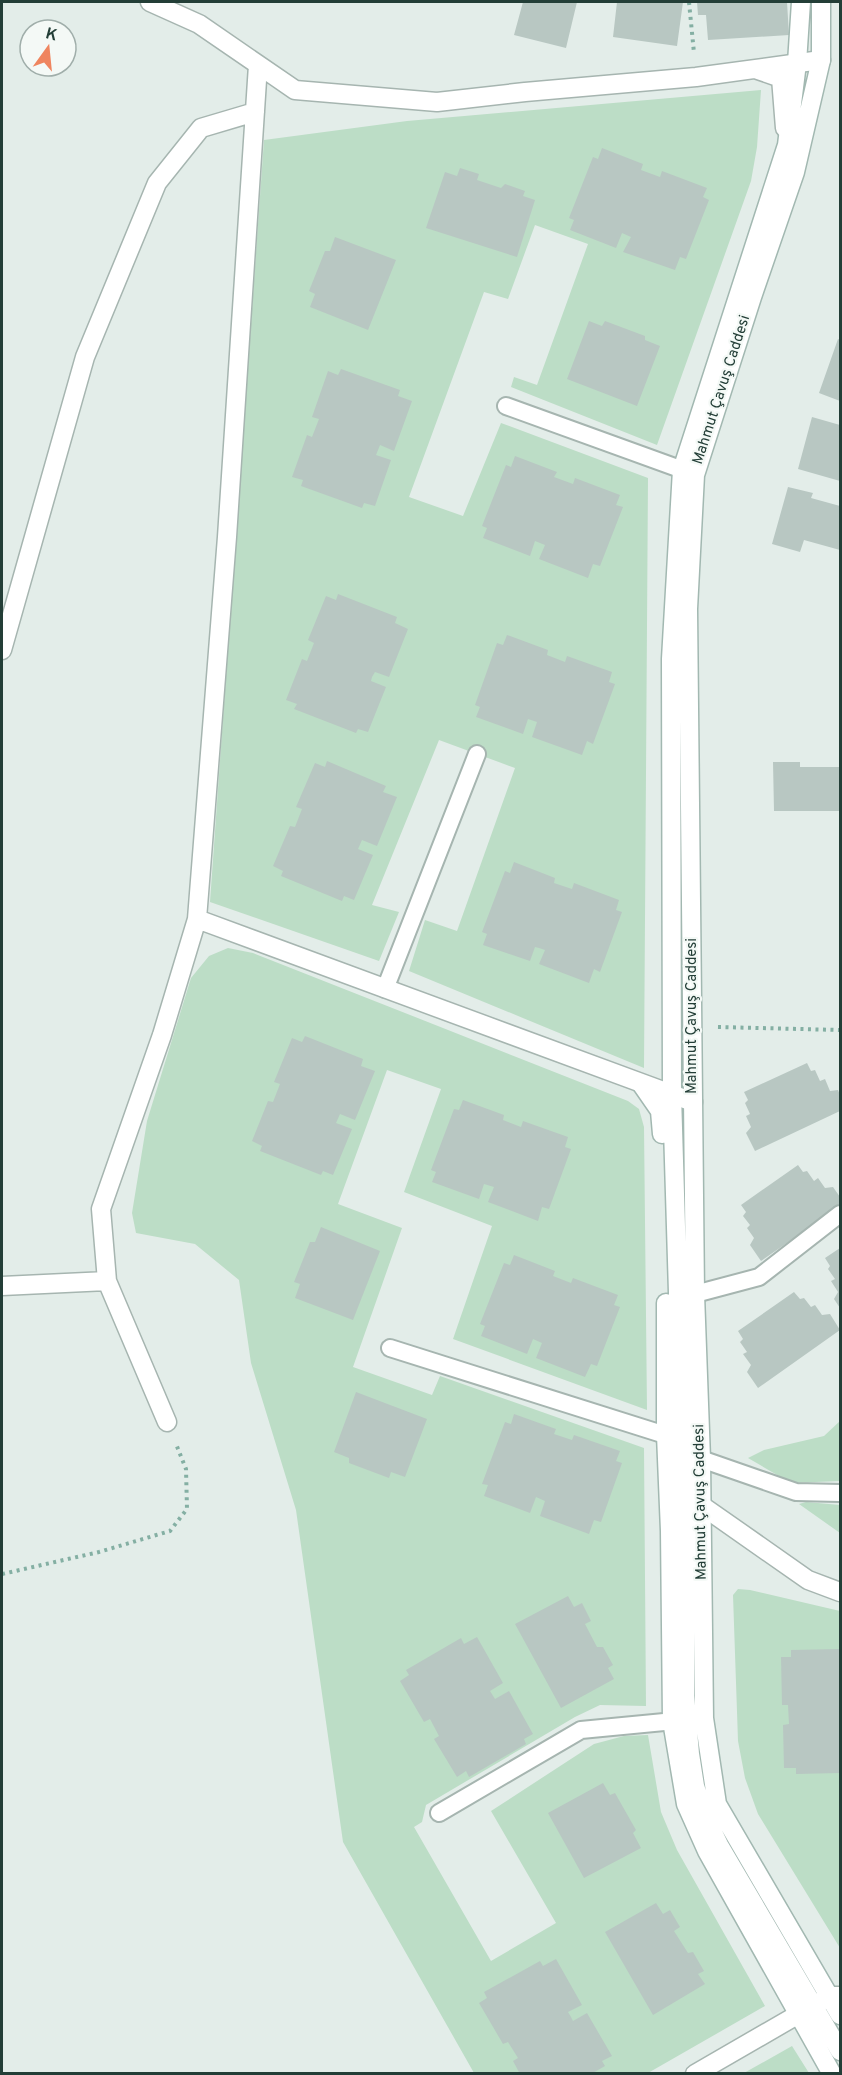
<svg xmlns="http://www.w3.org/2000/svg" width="842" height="2075" font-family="Overpass,sans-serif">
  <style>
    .green { fill: #bcddc6 }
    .building { fill: #b8c7c2 }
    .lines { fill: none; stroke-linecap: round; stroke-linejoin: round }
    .lane-casing { stroke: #a6b5b0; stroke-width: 20 }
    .street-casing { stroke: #a6b5b0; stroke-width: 21 }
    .secondary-casing { stroke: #a2b8b1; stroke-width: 21 }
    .path { stroke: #84afa3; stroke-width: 4; stroke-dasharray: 3 4.5; stroke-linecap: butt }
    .lane { stroke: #fff; stroke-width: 16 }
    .street { stroke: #fff; stroke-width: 18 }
    .secondary { stroke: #fff; stroke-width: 18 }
    .labels { text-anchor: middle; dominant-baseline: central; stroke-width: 4.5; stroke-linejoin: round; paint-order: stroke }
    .street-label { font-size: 15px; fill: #233e37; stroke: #f4f9f6 }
  </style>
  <rect width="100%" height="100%" fill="#e3ede9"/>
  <path class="green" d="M761,90L757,147L751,181L657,445L511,387L514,377L537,385L588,244L535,225L508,299L484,292L409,497L463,516L501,423L648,478L644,1068L409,971L425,920L457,931L515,768L439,740L372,905L399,912L379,961L210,902L264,140L407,121Z
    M228,948L253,953L628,1101L639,1109L644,1127L647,1410L453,1339L492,1226L404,1192L441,1089L387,1070L338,1204L402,1228L353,1367L432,1395L440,1376L644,1448L646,1706L600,1705L575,1717L426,1805L422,1822L414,1827L491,1961L556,1923L491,1811L594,1744L624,1736L648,1735L661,1812L677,1850L765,2006L648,2073H474L343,1842L296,1510L251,1363L239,1280L195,1244L136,1233L132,1213L147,1121L191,978L209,956Z
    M840,1421V1481L791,1483L748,1458L764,1450L824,1436Z
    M806,1502L840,1505V1533L799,1504Z
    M738,1589L750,1590L840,1611V1948L758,1814L745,1778L738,1741L733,1595Z
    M792,2046L809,2073H744Z"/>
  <path class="building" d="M523,2H577L566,48L514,35Z
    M617,2H683L677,46L613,37Z
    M697,2H787L789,35L708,40L706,15H698Z
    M602,148L643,164L641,170L660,177L662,171L707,188L703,197L709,200L686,259L680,257L675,270L623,252L631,237L622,233L616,248L570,230L574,220L569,218L593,157L598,159Z
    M460,168L479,174L477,180L501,188L505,184L525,191L523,196L535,200L517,257L426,228L445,172L457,176Z
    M335,237L396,260L368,330L310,307L315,294L309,291L325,251H330Z
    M589,321L602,326L605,321L645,336V340L660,346L637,406L567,379Z
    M838,339L840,340V401L819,393Z
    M341,369L400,390L398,396L412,401L394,451L380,445L376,455L391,460L375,506L364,503L362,508L301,486L303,480L292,477L307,435L312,437L319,419L312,417L328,371L338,375Z
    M812,417L840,425V481L798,469Z
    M515,456L557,472L554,477L573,484L575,478L620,495L616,505L623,507L600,566L593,564L588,578L539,559L545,545L535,541L530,556L483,538L487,528L482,526L506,465L511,467Z
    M788,487L813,493L811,498L840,506V550L804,540L800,552L772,544Z
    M338,594L397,617L395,623L408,629L389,677L375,672L372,677L371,681L386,687L368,732L358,729L356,733L294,709L297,704L286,700L302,659L307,661L314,643L308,640L326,596L336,600Z
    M507,635L548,650L547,655L565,662L567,656L612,672L609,682L615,684L593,744L587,741L582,755L532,737L537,722L528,719L523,734L476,717L480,707L475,705L497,643L503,645Z
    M327,761L386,786L383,792L397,797L377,846L362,840L358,849L373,855L354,900L344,896L342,901L281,876L283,871L273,866L290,826L295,827L302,809L296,807L315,763L325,767Z
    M773,762H800V767H840V811H774Z
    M514,862L555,878L554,883L572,889L574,883L619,900L616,910L622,912L600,972L594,969L589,983L539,964L545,950L539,948L535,947L530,961L483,945L487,934L482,932L505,871L510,873Z
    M305,1036L363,1059L361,1066L375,1071L355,1120L340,1114L336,1123L352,1129L333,1175L323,1171L321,1175L260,1151L262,1146L252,1141L268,1101L273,1102L280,1084L274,1082L292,1038L302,1042Z
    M807,1063L811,1071L815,1070L820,1081L825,1079L830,1091L838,1090L840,1095V1111L755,1151L746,1133L751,1127L746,1116L750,1114L745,1103L748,1100L744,1092Z
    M463,1100L504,1115L503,1120L521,1127L523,1121L568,1137L565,1147L571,1149L549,1209L542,1207L538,1221L488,1202L494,1187L484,1184L479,1199L432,1182L436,1172L431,1170L454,1109L459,1110Z
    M798,1165L803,1172L807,1171L814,1181L818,1178L825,1188L833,1187L840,1197V1206L761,1261L750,1245L754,1238L747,1228L750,1225L743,1216L746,1212L741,1205Z
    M321,1227L380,1251L353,1320L295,1298L300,1284L294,1282L310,1242H315Z
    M840,1248V1308L834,1299L838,1292L831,1281L835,1279L828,1269L830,1266L825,1258Z
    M514,1255L555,1271L553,1276L571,1283L573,1278L618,1295L614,1305L620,1307L597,1366L591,1364L585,1377L536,1358L542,1343L533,1339L527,1354L481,1336L485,1326L480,1324L504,1263L510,1265Z
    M794,1292L800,1299L804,1298L811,1307L815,1305L822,1315L830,1314L840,1330L758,1388L747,1372L751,1365L743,1354L747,1352L740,1342L743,1339L738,1331Z
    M356,1392L427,1419L405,1477L391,1472L389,1478L349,1463V1458L334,1452Z
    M514,1414L556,1429L554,1434L572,1440L574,1435L620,1451L616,1461L622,1463L601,1522L594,1520L589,1534L540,1516L545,1501L536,1497L530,1513L484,1496L488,1485L482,1484L505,1422L511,1424Z
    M568,1596L574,1607L582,1603L591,1621L585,1624L597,1647H603L613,1665L608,1668L614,1679L561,1708L515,1624Z
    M477,1637L503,1683L490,1691L495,1699L509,1691L533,1734L524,1739L526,1744L469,1777L466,1771L457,1777L434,1739L439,1736L430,1719L424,1722L400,1681L409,1675L406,1670L461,1638L464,1644Z
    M840,1649V1773L796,1774V1768H784L783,1725L789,1724L788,1705H782L781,1657H791V1650Z
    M603,1783L610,1795L615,1793L636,1830L633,1833L641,1848L584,1878L548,1813Z
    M656,1903L663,1914L670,1910L680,1927L674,1931L688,1953L693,1952L704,1971L698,1974L705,1984L653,2015L605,1932Z
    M556,1959L582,2005L568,2012L571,2017L573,2021L587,2013L612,2056L602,2061L605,2066L591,2074H520L513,2061L518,2058L508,2042L503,2044L479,2003L487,1998L484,1992L540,1961L543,1966Z"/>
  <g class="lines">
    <g class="lane-casing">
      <path id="lane" d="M506,406L694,474
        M385,989L477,754
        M695,1294L759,1277L840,1214
        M390,1348L678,1439
        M701,1459L796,1492L840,1493
        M439,1813L581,1730L685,1720"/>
    </g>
    <g class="street-casing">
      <path id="street" d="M150,2L199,24L295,90L437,102L525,92L696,77L821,60
        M758,70L781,78L785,128
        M2,650L85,357L157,183L201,128L255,112
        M197,919L693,1102
        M2,1286L107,1281
        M167,1422L107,1281L101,1209L162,1035L197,919L227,537L258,65
        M701,1505L808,1580L840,1592
        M695,2074L830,1996H840"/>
    </g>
    <g class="secondary-casing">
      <path id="secondary" d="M801,2L797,63L787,145L682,470L671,659L672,1095L685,1524V1696L690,1754L695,1786L704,1814L719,1845L840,2051
        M821,2V60L795,172L752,297L695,475L688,609L695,1294L701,1459L704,1718L717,1804L840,2015
        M642,1085L660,1111L662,1134
        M666,1303V1435L670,1531L672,1721L686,1804L707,1851L832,2074"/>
    </g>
    <path class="path" d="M689,2L694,53
      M718,1027L840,1030
      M2,1574L99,1552L170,1531L187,1509L186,1469L176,1444"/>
    <use href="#lane" class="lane"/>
    <use href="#street" class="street"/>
    <use href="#secondary" class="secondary"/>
  </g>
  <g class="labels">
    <g class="street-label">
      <text transform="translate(722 390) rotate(-72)">Mahmut Çavuş Caddesi</text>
      <text transform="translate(692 1016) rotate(-90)">Mahmut Çavuş Caddesi</text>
      <text transform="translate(701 1502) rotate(-91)">Mahmut Çavuş Caddesi</text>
    </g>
  </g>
  <rect width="842" height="2075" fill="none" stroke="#233e37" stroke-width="6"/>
  <g transform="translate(48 48) rotate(15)"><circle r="28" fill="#f4f9f6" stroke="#a0aeaa" stroke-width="1.5"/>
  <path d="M0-4.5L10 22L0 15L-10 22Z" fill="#ef855f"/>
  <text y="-9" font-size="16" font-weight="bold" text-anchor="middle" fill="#233e37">K</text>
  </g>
</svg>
